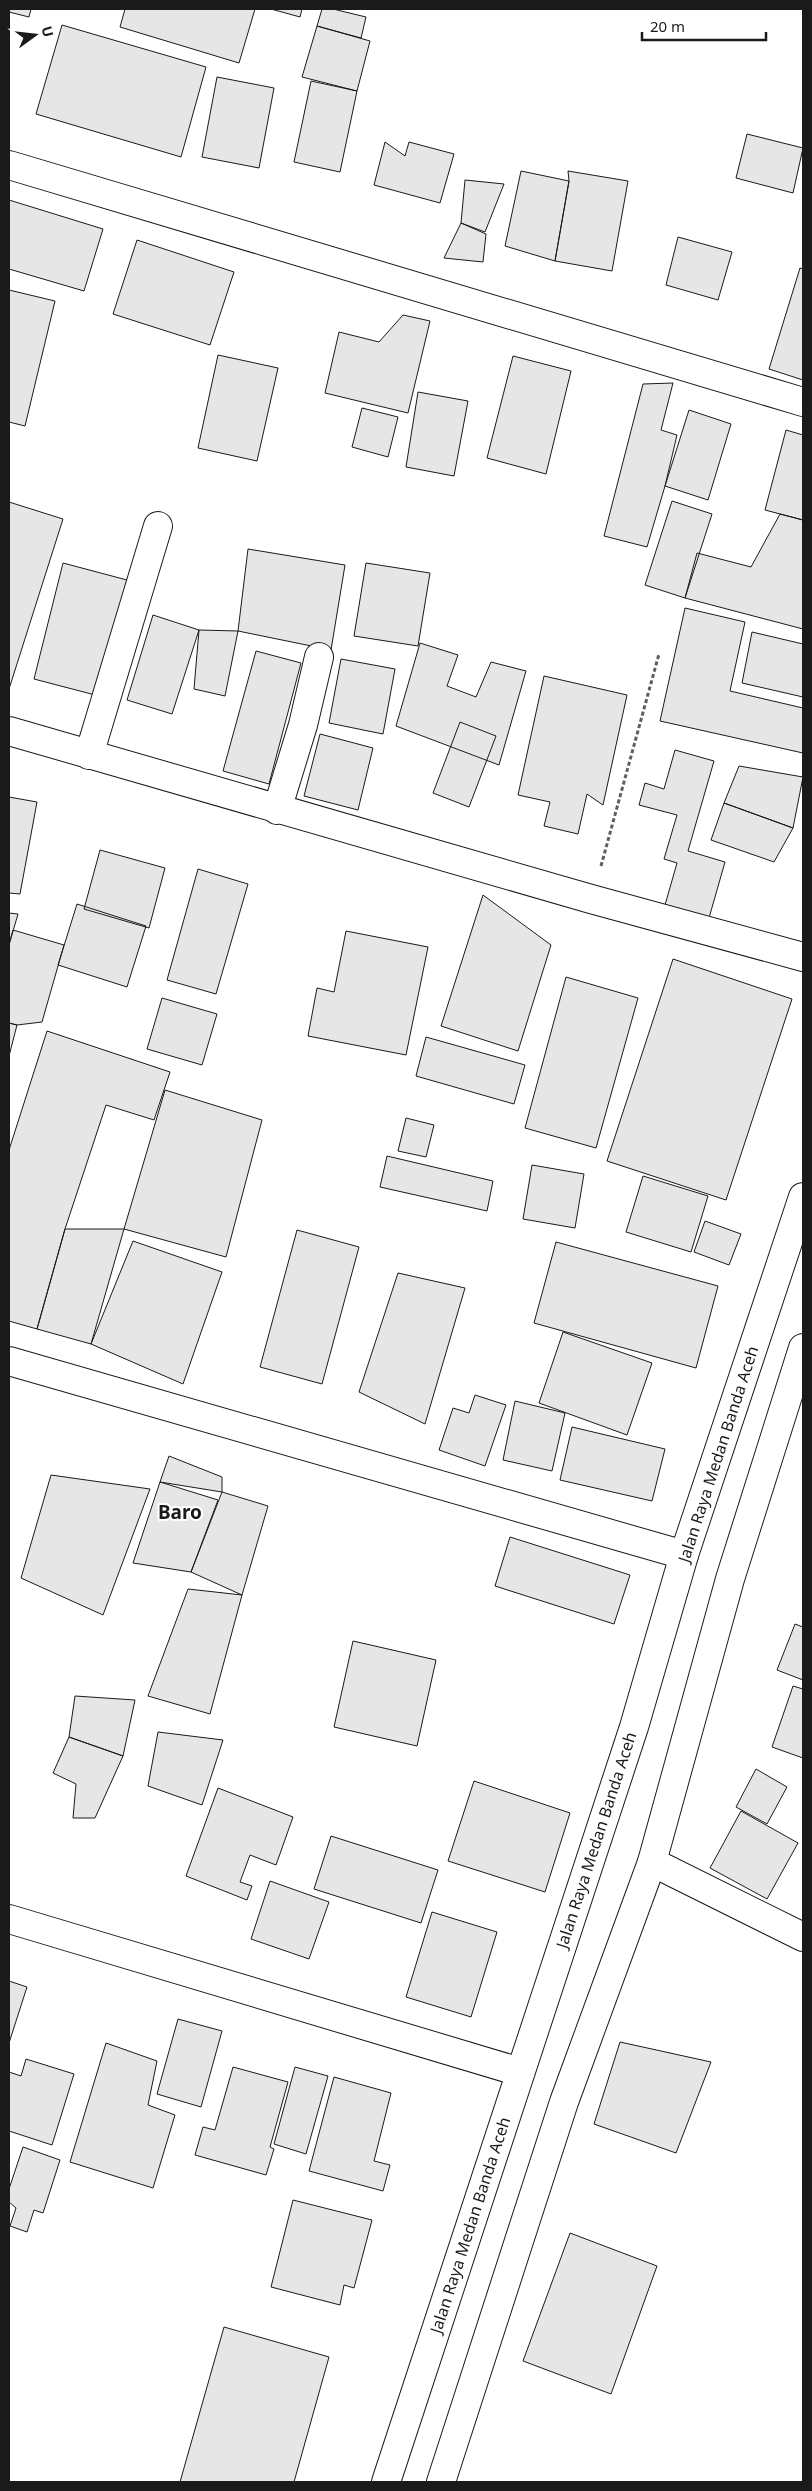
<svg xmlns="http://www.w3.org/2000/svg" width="812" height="2491" font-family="'Noto Sans',sans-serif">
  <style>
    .building { fill: #e6e6e6; stroke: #1a1a1a }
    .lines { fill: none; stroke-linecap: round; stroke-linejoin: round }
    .minor-casing { stroke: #1a1a1a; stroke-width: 30 }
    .trunk-casing { stroke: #1a1a1a; stroke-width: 30 }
    .path { stroke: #5f5f5f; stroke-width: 3; stroke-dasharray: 4 2.5; stroke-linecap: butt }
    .minor { stroke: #fff; stroke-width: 28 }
    .trunk { stroke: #fff; stroke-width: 28 }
    .labels { text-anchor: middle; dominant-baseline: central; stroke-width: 4; stroke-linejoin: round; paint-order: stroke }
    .street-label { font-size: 16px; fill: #1a1a1a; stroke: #fff }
    .quarter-label { font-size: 19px; font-weight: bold; fill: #1a1a1a; stroke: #fff }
  </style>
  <rect width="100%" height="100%" fill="#fff"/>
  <path class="building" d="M9,9H31L29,17L9,12Z
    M125,9H255L239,63L120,27Z
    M271,9H302L300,17Z
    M322,9H333L366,17L361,38L317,26Z
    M62,25L206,67L181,157L36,114Z
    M317,26L370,41L357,91L302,77Z
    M217,77L274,88L259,168L202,157Z
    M311,81L357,91L340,172L294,162Z
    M747,134L803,148L793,193L736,178Z
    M385,142L405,156L409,142L454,154L440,203L374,185Z
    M521,171L569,181L555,261L505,246Z
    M568,171L628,181L612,271L555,261L569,181Z
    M465,180L504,184L485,232L461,223Z
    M9,200L103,229L84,291L9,269Z
    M461,223L486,234L483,262L444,258Z
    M678,237L732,252L718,300L666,285Z
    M137,240L234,272L210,345L113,314Z
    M800,268L803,269V380L769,369Z
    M9,290L55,301L25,426L9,422Z
    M403,315L430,321L408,413L325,393L339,332L379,342Z
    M218,355L278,368L257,461L198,448Z
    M513,356L571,371L546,474L487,458Z
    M673,383L661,430L677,435L665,486L647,547L604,536L643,384Z
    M418,392L468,401L454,476L406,467Z
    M362,408L398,417L388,457L352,447Z
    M689,410L731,424L708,500L665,486Z
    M786,430L803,435V520L765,510Z
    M672,501L712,514L685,598L645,585Z
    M9,502L63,519L9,689Z
    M780,514L803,520V629L685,598L697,553L751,567Z
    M248,549L345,565L331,650L238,631Z
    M63,563L127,580L99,696L34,679Z
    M366,563L430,573L418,646L354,636Z
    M685,608L745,622L730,691L803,708V753L660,721Z
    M153,615L199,630L172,714L127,700Z
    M199,630L238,631L225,696L194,689Z
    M752,632L803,644V697L742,683Z
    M420,643L458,655L447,686L476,697L491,662L526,671L499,765L396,726Z
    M256,651L301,663L269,784L223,771Z
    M341,659L395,669L383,734L329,723Z
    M544,676L627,695L603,805L587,794L578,834L544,826L550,802L518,795Z
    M460,722L496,736L469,807L433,793Z
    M320,734L373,748L358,810L304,796Z
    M675,750L714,761L688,851L725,862L709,918L665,905L677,863L664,859L677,815L639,805L645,783L664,789Z
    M739,766L803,777L793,828L724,803Z
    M9,797L37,802L20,894L9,893Z
    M724,803L793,828L774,862L711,840Z
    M100,850L165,868L149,928L84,909Z
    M198,869L248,884L216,994L167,980Z
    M483,895L551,945L518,1051L441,1026Z
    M77,904L146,926L127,987L58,965Z
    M9,913L18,914L9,945Z
    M13,930L64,945L42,1022L17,1025L9,1023V944Z
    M346,931L428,947L406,1055L308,1036L317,988L334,992Z
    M673,959L792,999L726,1200L607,1161Z
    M566,977L638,998L596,1148L525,1128Z
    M162,998L217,1014L202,1065L147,1049Z
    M9,1023L17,1025L9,1056Z
    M47,1031L170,1072L154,1120L106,1105L65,1229L37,1329L9,1321V1150Z
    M426,1037L525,1065L514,1104L416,1076Z
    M165,1090L262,1120L226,1257L124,1229Z
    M406,1118L434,1125L426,1157L398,1151Z
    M387,1156L493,1181L487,1211L380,1187Z
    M532,1165L584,1174L575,1228L523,1219Z
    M643,1176L708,1196L691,1252L626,1232Z
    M705,1221L741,1234L729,1265L694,1252Z
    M65,1229H124L91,1344L37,1329Z
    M297,1230L359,1247L322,1384L260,1367Z
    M133,1241L222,1272L183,1384L91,1344Z
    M556,1242L718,1286L696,1368L534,1323Z
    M398,1273L465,1288L425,1424L359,1392Z
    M563,1332L652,1363L627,1435L539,1403Z
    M475,1395L506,1405L485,1466L439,1450L453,1408L469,1413Z
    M515,1401L565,1413L552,1471L503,1460Z
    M572,1427L665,1449L652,1501L560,1480Z
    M169,1456L222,1477V1492L160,1482Z
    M51,1475L150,1489L103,1615L21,1578Z
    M160,1482L218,1500L191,1572L133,1563Z
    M222,1492L268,1506L242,1595L191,1572Z
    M510,1537L630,1575L614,1624L495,1586Z
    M188,1589L242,1595L210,1714L148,1696Z
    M795,1624L803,1627V1680L777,1670Z
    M353,1641L436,1660L417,1746L334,1727Z
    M793,1686L803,1689V1758L772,1747Z
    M75,1696L135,1700L123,1756L69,1737Z
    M158,1732L223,1740L202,1805L148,1786Z
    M69,1737L123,1756L95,1818H73L76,1784L53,1773Z
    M756,1769L787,1787L767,1824L736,1807Z
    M474,1781L570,1813L545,1892L448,1861Z
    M218,1788L293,1817L276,1865L250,1855L240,1882L252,1886L247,1900L186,1876Z
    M741,1811L798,1843L767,1899L710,1868Z
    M331,1836L438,1870L421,1923L314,1889Z
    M270,1881L329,1902L309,1959L251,1939Z
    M432,1912L497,1932L471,2017L406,1997Z
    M9,1981L27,1987L9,2043Z
    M178,2019L222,2031L201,2107L157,2094Z
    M620,2042L711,2062L676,2153L594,2124Z
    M106,2043L157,2061L148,2105L175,2115L153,2188L70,2162Z
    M26,2059L74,2074L52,2145L9,2131V2072L21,2076Z
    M233,2067L288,2082L270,2147L274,2149L266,2175L195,2155L203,2127L215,2130Z
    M295,2067L328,2076L306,2154L274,2144Z
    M334,2077L391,2093L374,2161L390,2165L383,2191L309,2171Z
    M23,2147L60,2160L43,2213L34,2210L27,2232L10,2226L16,2208L9,2202V2189Z
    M293,2200L372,2220L354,2288L344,2285L340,2305L271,2287Z
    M570,2233L657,2266L611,2394L523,2361Z
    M224,2327L329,2357L294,2482H180Z"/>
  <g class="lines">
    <g class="minor-casing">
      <path id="minor" d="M9,165L803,402
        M9,731L591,899L803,957
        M89,755L158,526
        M277,810L303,725L319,657
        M9,1361L684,1555
        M652,1862L803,1937
        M9,1919L520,2072"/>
    </g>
    <g class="trunk-casing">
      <path id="trunk" d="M386,2482L634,1727L684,1555L803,1197
        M441,2482L564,2102L652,1862L730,1579L803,1348"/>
    </g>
    <path class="path" d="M601,866L659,654"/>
    <use href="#minor" class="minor"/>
    <use href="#trunk" class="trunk"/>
  </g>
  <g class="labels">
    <g class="street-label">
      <text transform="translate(718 1454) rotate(-72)">Jalan Raya Medan Banda Aceh</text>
      <text transform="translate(596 1840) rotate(-72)">Jalan Raya Medan Banda Aceh</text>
      <text transform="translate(470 2225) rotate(-72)">Jalan Raya Medan Banda Aceh</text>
    </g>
    <g class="quarter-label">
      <text x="180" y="1512">Baro</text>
    </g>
  </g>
  <rect width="812" height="2491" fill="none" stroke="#1a1a1a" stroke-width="20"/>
  <g transform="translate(35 35) rotate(75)" stroke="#ffffff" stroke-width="4" paint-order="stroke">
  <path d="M0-4L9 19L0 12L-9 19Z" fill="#1a1a1a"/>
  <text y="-8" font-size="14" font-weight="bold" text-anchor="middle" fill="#1a1a1a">U</text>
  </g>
  <path d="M642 32v8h124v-8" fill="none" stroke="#1a1a1a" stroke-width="2.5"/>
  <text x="650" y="32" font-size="15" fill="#1a1a1a" stroke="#ffffff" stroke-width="4" paint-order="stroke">20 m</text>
</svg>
